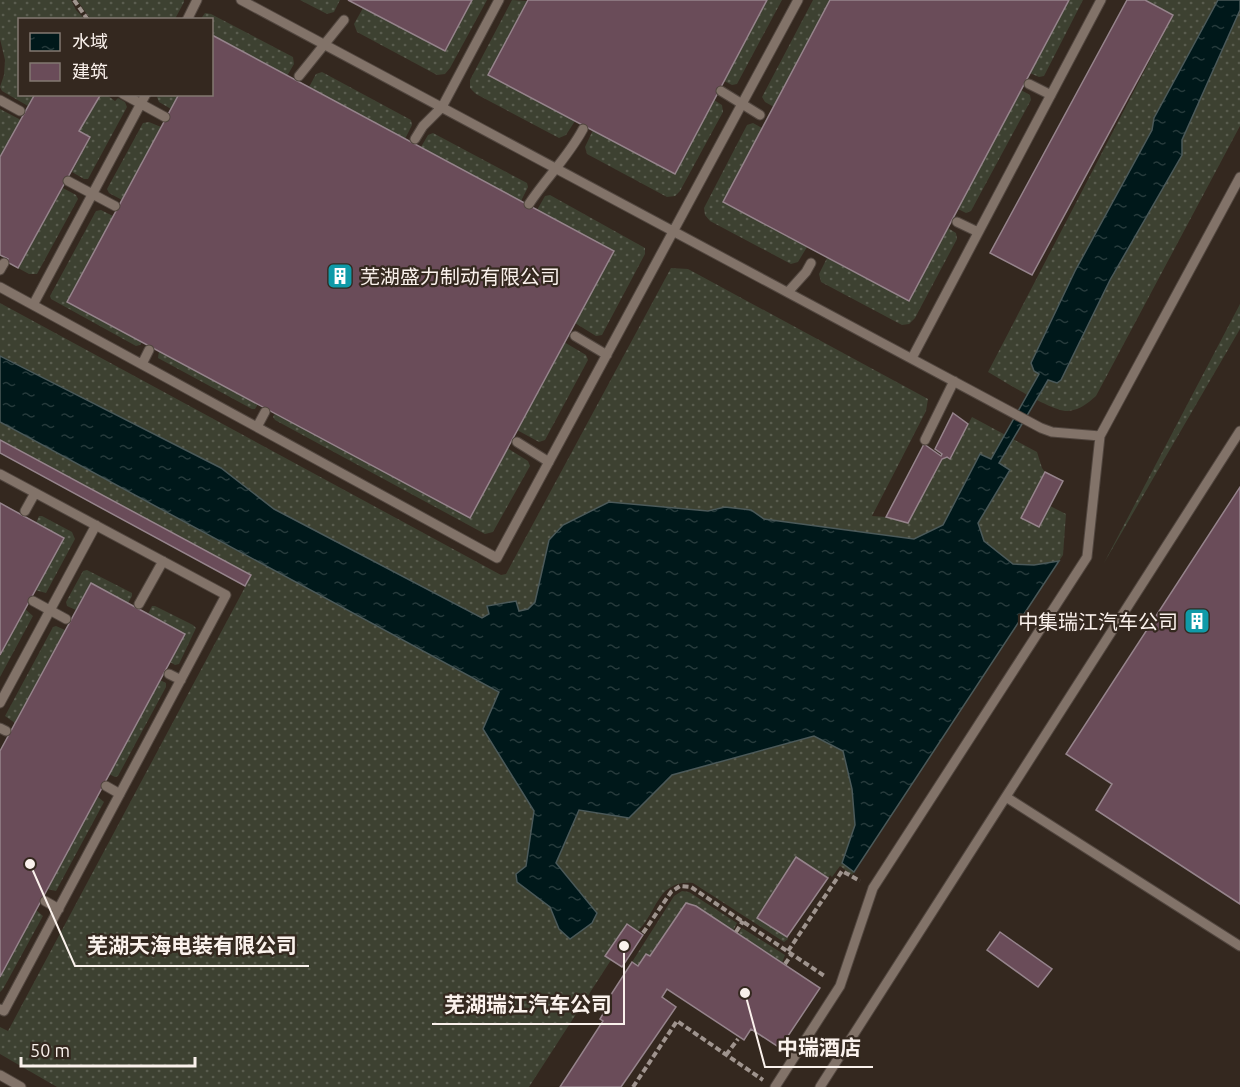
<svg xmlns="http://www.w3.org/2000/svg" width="1240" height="1087" font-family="Ubuntu,'Noto Sans SC',sans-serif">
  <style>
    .grass { fill: url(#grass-dots) }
    .water { fill: url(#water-ripples); stroke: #4b5959; stroke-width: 1.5 }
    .building { fill: #6a4c59; stroke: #96848c; stroke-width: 1.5 }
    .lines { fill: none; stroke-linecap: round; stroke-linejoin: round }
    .lane-casing { stroke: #51463f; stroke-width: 11 }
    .path { stroke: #9f948e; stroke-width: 4; stroke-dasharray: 6 3; stroke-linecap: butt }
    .lane { stroke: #827369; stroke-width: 9 }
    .labels { text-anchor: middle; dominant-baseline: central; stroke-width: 4.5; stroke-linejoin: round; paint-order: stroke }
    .poi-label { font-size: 20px; fill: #faf1ec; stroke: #34281f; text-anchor: start }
    .leader { fill: none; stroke: #faf1ec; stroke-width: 2 }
    .callout-dot { fill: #faf1ec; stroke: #34281f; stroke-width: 2 }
    .callout-label { font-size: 21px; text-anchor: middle; font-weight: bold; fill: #faf1ec; stroke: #34281f; stroke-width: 4.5; stroke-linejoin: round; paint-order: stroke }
  </style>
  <defs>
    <pattern id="grass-dots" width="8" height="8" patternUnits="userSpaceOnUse" patternTransform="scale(1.5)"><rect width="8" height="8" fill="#3d4131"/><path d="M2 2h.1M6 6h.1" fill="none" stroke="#5a5d4f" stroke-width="1.8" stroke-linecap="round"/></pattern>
    <pattern id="water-ripples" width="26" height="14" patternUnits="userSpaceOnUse" patternTransform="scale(1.5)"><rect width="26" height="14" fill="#00181a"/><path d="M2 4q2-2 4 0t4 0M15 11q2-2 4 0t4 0" fill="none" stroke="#263a3b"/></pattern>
  </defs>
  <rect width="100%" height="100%" fill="#34281f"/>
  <path class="grass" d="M0,0H71L76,10L85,19L20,20V94L35,95L28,106L2,91L0,87L4,75L5,60L0,39Z
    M77,0H184V2L175,19L91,20Z
    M300,0H340L334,12L327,14Z
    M472,0H487L450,68L445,74L437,75L357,32L354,24L363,8L445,51Z
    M512,0L528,1L575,121L566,135L559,138L476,94L470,88V80Z
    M767,0H782L737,84L732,85L724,81Z
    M813,0H830L774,107L765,102L762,97Z
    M1069,0H1083L1044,76L1039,77L1030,73Z
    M1145,0H1218L1154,118L1152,130L1075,271L1031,363L1061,380L1110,280L1182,155V140L1240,10V126L1096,396C1088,403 1080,410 1068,411C1052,412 1004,381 988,372L1173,16Z
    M205,13L211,14L293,57L294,64L287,76L212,35V20H200Z
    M322,72L411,120L412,125L405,139L309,87L316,74Z
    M1021,90L1030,95L1031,100L971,211L966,213L958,209Z
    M101,95H107L115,101L118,98L125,102L127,107L88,179H84L72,172L90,138L79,131Z
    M158,95H179L171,109L159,102L157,97Z
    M714,100L722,105L723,112L680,191L675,196L667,197L587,154L585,147L593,130L675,174Z
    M0,109L21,120L0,157Z
    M149,122L161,127L122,200L109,193L107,189L143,123Z
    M753,123L762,128L723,202L807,247L798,262L791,264L710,221L705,215L704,208L747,125Z
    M433,133L527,183L528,187L521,201L421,147L428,135Z
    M63,188L76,195L78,199L37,274H29L18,268Z
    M550,195L645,248V254L602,335L596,336L575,323L537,210L545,196Z
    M101,210L113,216L67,302L142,342L140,345L136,346L51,299L50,296L96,211Z
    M948,228L956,233L957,239L915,318L909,324L902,325L821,282L819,274L827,258L909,301Z
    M671,268L688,269L928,399L926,411L872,516L886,517L908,522L942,459L947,457L950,458L972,417L1037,452L1042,468L1045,472L1021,518L1038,527L1050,506L1066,514L1063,555L1059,561L1034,565L1013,564L984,541L978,523L1010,470L980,454L943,525L914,539L764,519L751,510L725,507L549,540L535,602L528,609L519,611L516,602L487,607L489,614L482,618L274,509L221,468L0,356V303L501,575L506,574Z
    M1240,304V329L1104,563Z
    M564,342L586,355L588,360L545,440L539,442L517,430Z
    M159,351L258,404L255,409H252L158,358Z
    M275,413L507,448L528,461L530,466L493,532L485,534L275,420L273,417Z
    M0,422L499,692L483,729L534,811L526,866L516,874L517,881L550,907L559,929L596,913L556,863L579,810L629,818L672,775L814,736L843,751L852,789L855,825L842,863L854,872L852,875L840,866L832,877L830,875L828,878L796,857L757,918L787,937L788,939L784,942L693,883C656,880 658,913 636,933C627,941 616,948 605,956L611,960L529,1087H57L0,1054V1027L8,1031L251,576L0,440Z
    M39,516H42L72,532L75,539L46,593L35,590L36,523Z
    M87,570L132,593V596L128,603L91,583L76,610L67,606L66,602L83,571Z
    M152,606H155L193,625L196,628L179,664L175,665L170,662L185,634L148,614Z
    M25,609L33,616L0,677V656Z
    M56,626L65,630L15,723L5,716L53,627Z
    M160,680L166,683V687L118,776L115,777L109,774Z
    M97,796L104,802L56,891L47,889Z
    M682,891L689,892L737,923L733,931L696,906L686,903L650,956L646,954L638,966L632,962L674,896Z
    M36,910L43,916L3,989L0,992V977Z
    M742,928L785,955L782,963L738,934Z"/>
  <path class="water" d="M1218,0H1240V10L1182,140V155L1110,280L1061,380L1057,383L1048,380L999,463L1010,470L978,523L984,541L1013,564L1034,565L1059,561L854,872L842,863L855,825L852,789L843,751L814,736L672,775L629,818L579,810L556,863L597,913L592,923L570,939L559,929L550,907L517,882L516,874L526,866L534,811L483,729L499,692L0,422V356L221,468L274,509L482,618L489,614L487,606L516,601L519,611L528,609L535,602L549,540L563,525L609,502L708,511L725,507L751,510L764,519L914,539L943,525L980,454L991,459L1039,374L1034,371L1031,363L1075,271L1152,130L1154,118Z"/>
  <path class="building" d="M348,0H472L445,51Z
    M528,0H767L675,174L488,75Z
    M830,0H1069L909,301L723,202Z
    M1127,0H1145L1173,15L1032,275L990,253Z
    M212,35L614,251L470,518L67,302L179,94H212Z
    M35,94H101L79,131L90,137L18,268L7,262L8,259L0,255V157Z
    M953,413L968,424L950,459L947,457L942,459L908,523L886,517L924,444L941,456L942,454L935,449Z
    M0,440L251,575L245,586L0,453Z
    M1045,472L1063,481L1039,527L1021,518Z
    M1240,487V904L1096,810L1112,784L1066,754Z
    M0,503L64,538L0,655Z
    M91,583L185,634L0,977V751Z
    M796,857L828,878L787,937L757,918Z
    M686,903L696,906L820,988L780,1048L751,1029L744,1040L667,989L662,997L676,1007L621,1087H560L603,1021L600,1019L606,1009L603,1007L632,962L638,966L646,954L650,956Z
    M627,924L643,935L622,967L605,956Z
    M1000,932L1052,969L1038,987L987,950Z"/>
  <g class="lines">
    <g class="lane-casing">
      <path id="lane" d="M241,0L1041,428L1052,432L1100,436
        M187,20L197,0
        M299,76L344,20
        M1029,84L1051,95
        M721,91L760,115
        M123,94L165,117
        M146,94L33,305L497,558L798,0
        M0,100L20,111
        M415,139L423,126L442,107L499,0
        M68,181L115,206
        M529,204C546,178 568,157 583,129
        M957,222L978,232
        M0,270L4,263
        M0,287L33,305
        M788,292L806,272L811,263
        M575,336L607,355
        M912,358L1101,0
        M142,364L149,350
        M257,427L265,412
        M925,440L954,381
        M517,442L549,462
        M0,474L226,595L4,1011L0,1009
        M25,511L35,493
        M33,601L66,619
        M139,604L163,561
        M169,674L181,680
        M0,703L96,525
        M0,728L6,731
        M106,786L120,794
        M1006,797L1240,946
        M45,901L59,909
        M0,1075L21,1087
        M775,1087L840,986L873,888L1087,557L1100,436L1240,177
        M820,1087L1240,431"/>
    </g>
    <path class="path" d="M74,0L88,20
      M736,932L743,921
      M643,933L671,892L680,886L691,887L826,977
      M788,951L842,871L860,881
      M785,964L792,954
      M726,1055L738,1039
      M633,1087L677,1021L763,1080"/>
    <use href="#lane" class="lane"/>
  </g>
  <defs>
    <g id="building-square" transform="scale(1.35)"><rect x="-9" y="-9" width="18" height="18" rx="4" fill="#0f9aa8" stroke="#34281f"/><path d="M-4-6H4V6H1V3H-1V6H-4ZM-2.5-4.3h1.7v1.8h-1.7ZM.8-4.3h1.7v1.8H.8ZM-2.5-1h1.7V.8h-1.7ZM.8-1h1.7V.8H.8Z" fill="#fff"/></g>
  </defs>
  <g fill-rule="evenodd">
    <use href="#building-square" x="340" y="276"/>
    <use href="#building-square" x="1197" y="621"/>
  </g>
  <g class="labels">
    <g class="poi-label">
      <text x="360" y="276">芜湖盛力制动有限公司</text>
      <text x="1178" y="621" text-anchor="end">中集瑞江汽车公司</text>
    </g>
  </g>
  <path class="leader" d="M30 864L75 966H309M624 946L624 1024H432M745 993L765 1067H873"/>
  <g class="callout-dot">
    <circle cx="30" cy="864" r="6"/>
    <circle cx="624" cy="946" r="6"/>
    <circle cx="745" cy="993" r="6"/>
  </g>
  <g class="callout-label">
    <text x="192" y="953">芜湖天海电装有限公司</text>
    <text x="528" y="1012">芜湖瑞江汽车公司</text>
    <text x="819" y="1055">中瑞酒店</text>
  </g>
  <rect x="18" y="18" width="195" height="78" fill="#34281f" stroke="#837871" stroke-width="1.5"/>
  <rect x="30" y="33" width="30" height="18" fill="url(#water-ripples)" stroke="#837871" stroke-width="1.5"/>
  <text x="72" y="48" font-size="18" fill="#faf1ec">水域</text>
  <rect x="30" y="63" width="30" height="18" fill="#6a4c59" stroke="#837871" stroke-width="1.5"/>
  <text x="72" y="78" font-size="18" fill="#faf1ec">建筑</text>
  <path d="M21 1057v9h174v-9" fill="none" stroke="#faf1ec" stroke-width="3"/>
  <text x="30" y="1057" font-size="18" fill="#faf1ec" stroke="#34281f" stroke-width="4.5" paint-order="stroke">50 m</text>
</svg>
